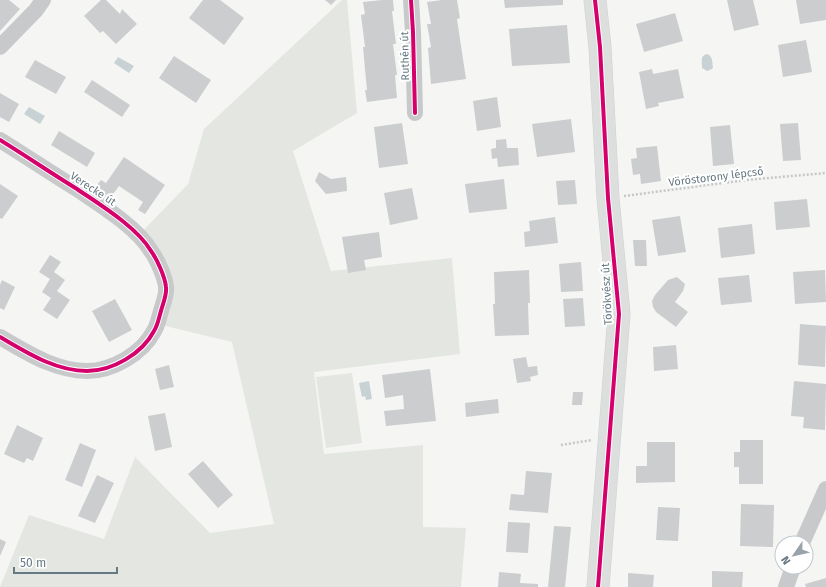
<svg xmlns="http://www.w3.org/2000/svg" width="826" height="587" font-family="'Fira Sans',sans-serif">
  <style>
    .green { fill: #e4e7e1 }
    .water { fill: #c8d1d3 }
    .building { fill: #cbcdce }
    .lines { fill: none; stroke-linecap: round; stroke-linejoin: round }
    .secondary-casing { stroke: #d0d2d2; stroke-width: 23 }
    .path { stroke: #c5c7c8; stroke-width: 2.5; stroke-dasharray: 2 2; stroke-linecap: butt }
    .street { stroke: #c7c9ca; stroke-width: 16 }
    .secondary { stroke: #dddede; stroke-width: 22 }
    .cycleway-casing { stroke: #fff; stroke-width: 6 }
    .cycleway { stroke: #d6006c; stroke-width: 4 }
    .labels { text-anchor: middle; dominant-baseline: central; stroke-width: 4; stroke-linejoin: round; paint-order: stroke }
    .street-label { font-size: 11px; fill: #677982; stroke: #fff }
  </style>
  <rect width="100%" height="100%" fill="#f5f5f4"/>
  <path class="green" d="M342,0H347L357,113L293,151L331,271L452,258L460,354L314,372L324,454L423,445V527L466,528L461,587H0L29,515L104,539L135,457L210,533L274,524L232,342L157,324L166,294L138,236L188,184L204,129Z
    M352,373L362,443L326,448L316,377Z"/>
  <path class="water" d="M707,54C713,56 712,62 713,68L710,70L707,71L702,68C702,61 700,56 707,54Z
    M118,57L134,66L129,73L114,63Z
    M29,107L45,116L40,124L24,114Z
    M369,381L372,399L366,400L365,396L362,397L359,383Z"/>
  <path class="building" d="M0,0H9L20,9L0,31Z
    M101,0H106L120,14L122,9L137,24L116,44L103,31L100,33L84,16Z
    M203,0H220L244,18L224,45L189,18Z
    M325,0H336L331,5Z
    M382,0H393L394,11H392L396,44H393L397,75H395L397,98L367,102L365,90H367L366,80L363,47H365L361,15L365,14L363,2Z
    M442,0H457L460,18L457,19L466,79L431,84L428,48L431,47L427,24H431L427,2Z
    M504,0H563V5L505,8Z
    M727,0H753L759,25L734,31Z
    M796,0H826V20L800,24Z
    M675,13L683,41L644,52L636,24Z
    M567,25L570,63L512,66L509,29Z
    M806,40L812,72L783,77L778,45Z
    M174,56L211,80L196,103L159,78Z
    M35,60L66,77L56,94L25,77Z
    M652,69L653,74L678,69L684,98L658,103L659,106L646,109L639,72Z
    M92,80L130,105L122,117L84,92Z
    M0,93L19,104L9,122L0,117Z
    M497,97L501,127L477,131L473,101Z
    M571,119L575,152L537,157L532,124Z
    M402,123L408,164L379,168L374,127Z
    M798,123L801,160L783,161L780,124Z
    M730,125L734,164L713,166L710,127Z
    M59,131L95,153L87,167L51,145Z
    M506,139L507,148H518L519,165L498,167L497,158L492,159L491,149L496,148V140Z
    M657,146L661,181L641,184L640,174L633,175L631,159L637,158L636,148Z
    M124,157L165,185L145,214L138,210L143,202L119,186L108,201L93,190L101,180L106,183Z
    M319,172L331,179L346,177L347,191L326,194L315,181Z
    M504,179L507,209L469,213L465,184Z
    M575,180L577,204L558,205L556,181Z
    M0,184L18,196L2,219L0,218Z
    M412,188L418,219L390,225L384,193Z
    M807,199L810,227L776,230L774,202Z
    M680,216L686,252L658,256L652,220Z
    M555,217L558,243L525,247L524,232L530,231L529,221Z
    M752,224L755,254L721,258L718,228Z
    M379,232L382,257L364,260L366,270L348,273L342,237Z
    M633,240H646L647,266H635Z
    M50,255L61,262L54,272L65,280L57,291L70,300L57,319L43,310L51,298L42,292L50,279L39,272Z
    M581,262L583,291L561,292L559,264Z
    M529,270L530,303H528L529,335L495,336L493,304H495L494,272Z
    M825,270L826,302L795,304L793,272Z
    M749,275L752,302L721,305L718,278Z
    M677,277L685,284L683,291L675,302L688,312L676,327L656,312L653,307L652,301L655,295L668,280Z
    M2,280L15,287L4,310L0,308V285Z
    M583,298L585,326L565,327L563,299Z
    M115,299L132,330L109,342L92,311Z
    M800,324L826,326L825,367L798,365Z
    M676,345L678,369L654,371L653,347Z
    M526,357L528,367L537,366L538,375L530,377L531,381L517,383L513,359Z
    M169,365L174,387L160,390L155,369Z
    M430,369L436,421L386,426L384,411L404,409L403,395L385,398L382,375Z
    M794,381L826,384L825,430L803,428L804,417L791,416Z
    M573,392H583L582,405H572Z
    M498,399L499,413L466,417L465,403Z
    M165,413L172,447L155,451L148,416Z
    M17,425L43,438L33,461L27,458L24,463L4,454Z
    M740,440H763V484H739V467H734V452H740Z
    M647,442H675V482L636,483V466H647Z
    M80,443L96,450L82,487L65,480Z
    M203,461L233,495L218,508L188,474Z
    M526,471L552,473L548,513L509,510L511,494L524,495Z
    M97,475L114,483L95,523L78,516Z
    M741,504L774,505L773,547L740,546Z
    M658,507L680,508L678,541L656,540Z
    M508,522L530,523L528,553L506,552Z
    M554,526L571,527L565,587H548Z
    M0,539L6,542L0,556Z
    M712,571L743,572L742,587H712Z
    M499,572L521,574L520,583L538,584V587H498Z
    M628,573L654,575L653,587H628Z
    M826,578V587H806L805,584Z"/>
  <g class="lines">
    <g class="secondary-casing">
      <path id="secondary" d="M595,0L600,47L608,198L619,314L598,587"/>
    </g>
    <path class="path" d="M624,196L746,180L826,173
      M561,445L592,440"/>
    <path class="street" d="M411,0L413,32L415,113
      M0,47L36,10L43,0
      M0,140C26,156 51,173 77,189C99,204 137,227 151,251C157,259 165,277 166,287C167,295 163,303 161,311C159,317 158,325 154,331C142,354 112,371 87,371C55,371 26,352 0,337
      M802,543L826,489
      M786,587L793,567"/>
    <use href="#secondary" class="secondary"/>
    <g class="cycleway-casing">
      <path id="cycleway" d="M411,0L413,32L415,113
        M595,0L600,47L608,198L619,314L598,587
        M0,140C26,156 51,173 77,189C99,204 137,227 151,251C157,259 165,277 166,287C167,295 163,303 161,311C159,317 158,325 154,331C142,354 112,371 87,371C55,371 26,352 0,337"/>
    </g>
    <use href="#cycleway" class="cycleway"/>
  </g>
  <g class="labels">
    <g class="street-label">
      <text transform="translate(405 56) rotate(-91)">Ruthén út</text>
      <text transform="translate(716 177) rotate(-7)">Vöröstorony lépcső</text>
      <text transform="translate(93 189) rotate(33)">Verecke út</text>
      <text transform="translate(607 294) rotate(-93)">Törökvész út</text>
    </g>
  </g>
  <g transform="translate(794 555) rotate(236)"><circle r="19" fill="#ffffff" stroke="#c2c9cd"/>
  <path d="M0-3L7 15L0 10L-7 15Z" fill="#99a4aa"/>
  <text y="-6" font-size="11" font-weight="bold" text-anchor="middle" fill="#677982">N</text>
  </g>
  <path d="M14 567v6h103v-6" fill="none" stroke="#677982" stroke-width="2"/>
  <text x="20" y="567" font-size="12" fill="#677982" stroke="#ffffff" stroke-width="3" paint-order="stroke">50 m</text>
</svg>
